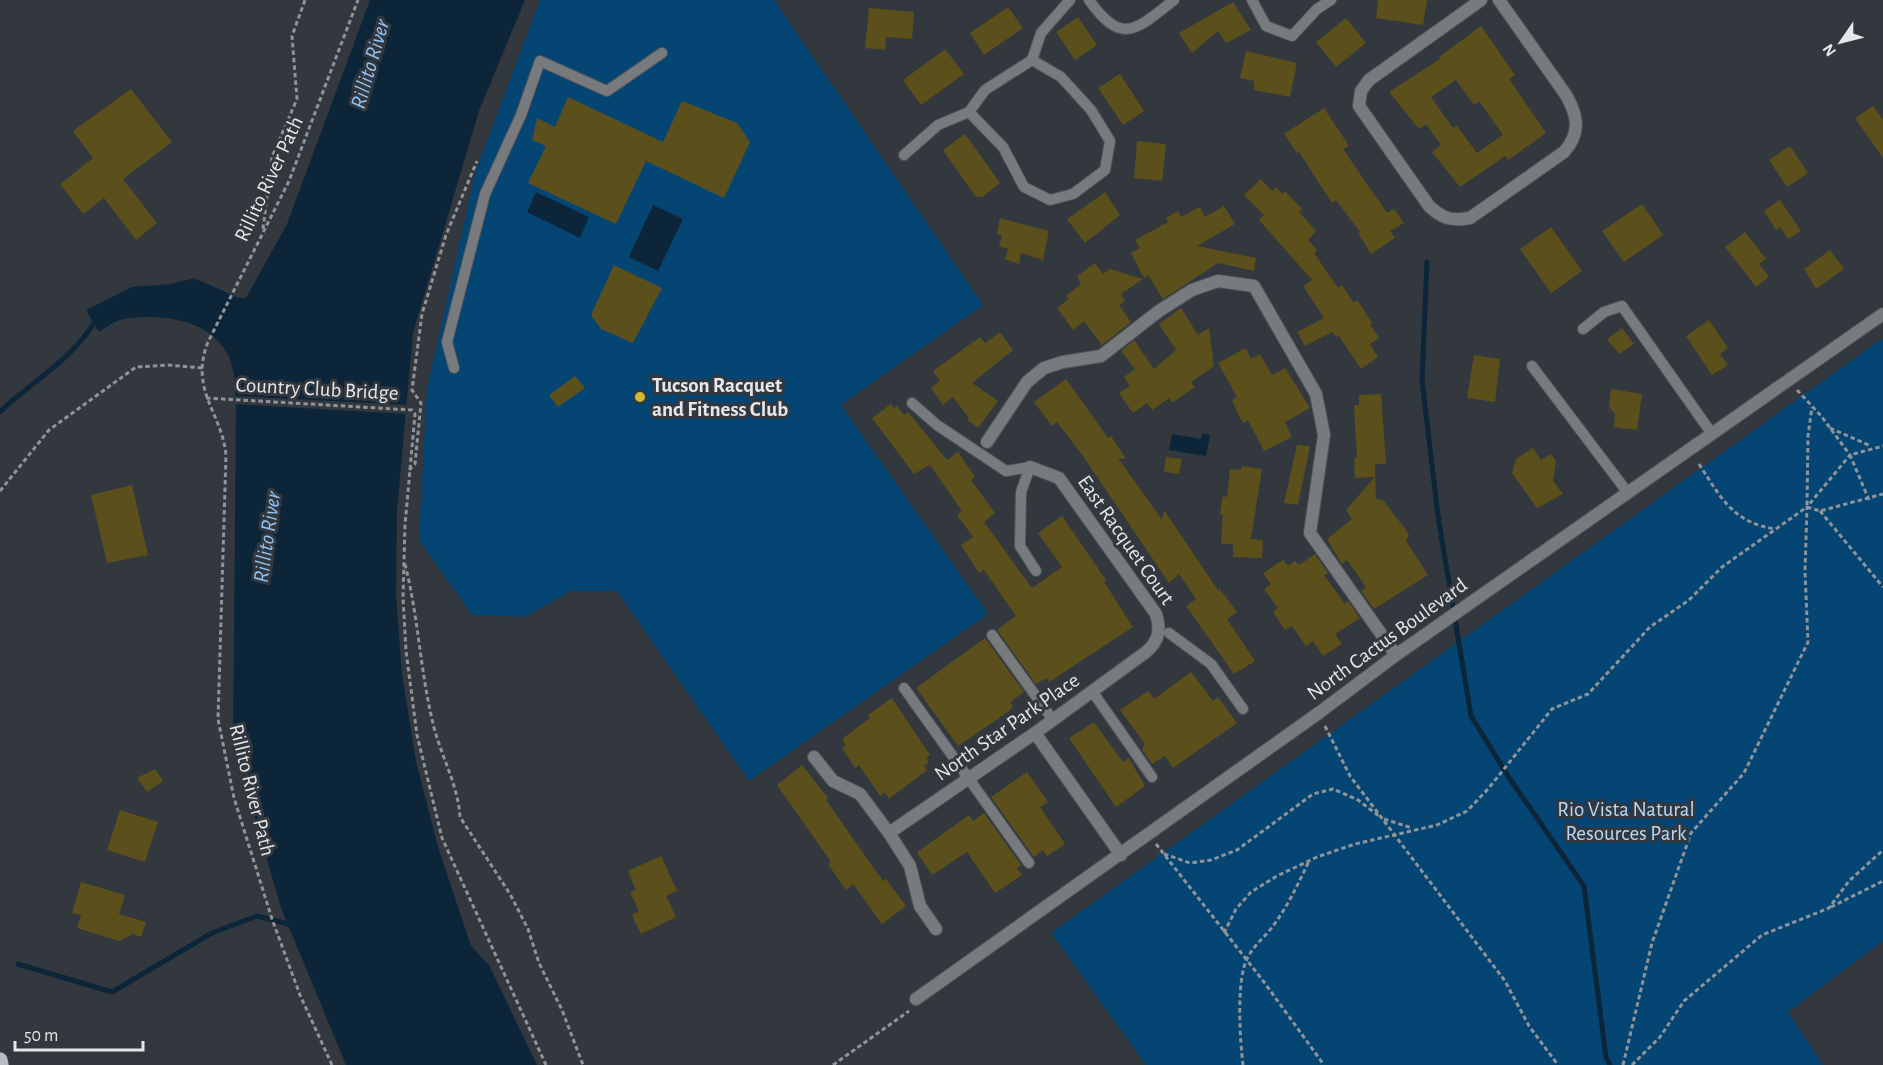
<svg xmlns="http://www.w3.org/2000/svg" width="1883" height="1065" font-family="'Alegreya Sans',sans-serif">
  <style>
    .green { fill: #054573 }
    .water { fill: #0d2539 }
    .pier { fill: #33383e }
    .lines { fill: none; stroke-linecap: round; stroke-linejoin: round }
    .stream { stroke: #0d2539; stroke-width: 5 }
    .building { fill: #5b501b; fill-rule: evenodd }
    .service-casing { stroke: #4f545a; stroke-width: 12 }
    .minor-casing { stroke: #4f545a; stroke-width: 14 }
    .primary-casing { stroke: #4f545a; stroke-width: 16 }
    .path { stroke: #909499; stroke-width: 3; stroke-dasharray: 4.5 3; stroke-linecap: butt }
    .service { stroke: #787b7e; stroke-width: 10 }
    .minor { stroke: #787b7e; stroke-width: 12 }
    .primary { stroke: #b8bdc3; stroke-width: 15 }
    .poi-dot { fill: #d1b736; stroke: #33383e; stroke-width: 2 }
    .labels { text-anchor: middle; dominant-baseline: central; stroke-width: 6; stroke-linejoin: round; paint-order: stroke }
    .street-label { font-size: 21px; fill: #e4e8eb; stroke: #33383e }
    .poi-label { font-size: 21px; font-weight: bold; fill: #e4e8eb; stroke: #33383e; text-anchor: start }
    .park-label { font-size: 21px; fill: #b6d9fb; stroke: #33383e }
    .water-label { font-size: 22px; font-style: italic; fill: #90c5f8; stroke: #33383e }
  </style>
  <rect width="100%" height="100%" fill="#33383e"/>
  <path class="green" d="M540,0H774L983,305L841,405L988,614L749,781L617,591H571L525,617L472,615L419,540L427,389L476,170Z
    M1883,338V941L1788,1012L1823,1065H1146L1051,933Z"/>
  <path class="water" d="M370,0H525L479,111L413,333L397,511L396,595L402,674L416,761L438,847L471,946L489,965L537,1065H346L281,908L233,742L236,406C235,389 236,371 228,355C210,319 160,313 124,319C116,320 107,327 99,332L86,310L132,287L170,284L194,278L239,298H246L287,224Z
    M536,192L589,217L580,238L527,212Z
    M653,205L683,219L658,271L629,257Z
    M1172,434L1201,439L1202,434L1210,435L1206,456L1169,450Z"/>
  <path class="pier" d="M233,396L409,405L408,414L233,404Z"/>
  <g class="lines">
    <path class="stream" d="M1427,262L1422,380L1438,516L1471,716L1508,776L1584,886L1606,1057L1610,1065
      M0,412C33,380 74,359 97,318
      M18,964L112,992L212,933L257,916L292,925"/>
  </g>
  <path class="building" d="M1378,0H1427L1423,25L1376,18Z
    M1233,2L1251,30L1226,43L1218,31L1192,53L1179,33Z
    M1008,7L1023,28L984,55L970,33Z
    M869,8L914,12L912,39L886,37L885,50L865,48Z
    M1078,17L1097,45L1075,60L1056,32Z
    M1346,18L1366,43L1336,67L1316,42Z
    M1481,26L1515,75L1509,79L1546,133L1508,160L1505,156L1460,187L1432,152L1441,145L1426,124L1419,129L1389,92L1440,59L1439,57ZM1456,80L1474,105L1479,101L1503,135L1477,153L1457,126L1453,128L1431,97Z
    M947,48L946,50L964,74L921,105L903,80Z
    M1246,51L1297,63L1290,97L1254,90V81L1240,78Z
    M1120,74L1144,111L1123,125L1098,88Z
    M131,89L172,142L123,179L157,223L136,240L104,198L83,214L60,184L93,158L73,131Z
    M568,97L663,142L682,101L737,123L750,142L724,198L646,161L616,224L528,183L546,146L532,140L537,118L555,127Z
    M1873,106L1883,120V158L1855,118Z
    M1324,108L1349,146L1343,149L1387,213L1394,209L1404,223L1390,231L1395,238L1371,254L1358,233L1360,232L1336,200L1332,203L1299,152L1297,153L1284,134Z
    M965,134L1000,183L982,197H976L943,150Z
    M1137,141L1166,144L1162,181L1134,178Z
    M1790,146L1808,173L1787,187L1769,160Z
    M1261,179L1272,191L1276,187L1282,194L1285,191L1302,209L1299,212L1316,231L1308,240L1317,250L1314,253L1338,288L1342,285L1353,302L1358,301L1372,323L1370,324L1379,338L1370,344L1378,357L1361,369L1339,336L1337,337L1332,332L1305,346L1297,332L1324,318L1303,286L1312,280L1259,220L1264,215L1244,195Z
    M1105,192L1120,215L1085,243L1067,219Z
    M1780,200L1801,231L1788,239L1780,227L1776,230L1764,211Z
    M1642,204L1663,235L1624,262L1602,231Z
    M1224,206L1235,224L1197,246L1256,258L1254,271L1218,263L1163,299L1148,275L1144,278L1131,253L1140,248L1135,240L1168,222L1166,218L1178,211L1181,217L1200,207L1205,217Z
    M1000,218L1049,231L1043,260L1021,253L1019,264L1005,259L1008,249L999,246L1002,236L997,234Z
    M1551,227L1582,271L1551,293L1520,249Z
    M1745,232L1766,259L1759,264L1769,277L1756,287L1725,247Z
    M1830,250L1844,269L1816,289L1804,269Z
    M1095,263L1103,274L1110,269L1143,279L1121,294L1125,301L1119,305L1131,322L1102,345L1084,321L1073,330L1057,308L1069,299L1066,296L1081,284L1077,276Z
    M614,265L662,288L633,343L601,329L591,315Z
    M1181,308L1198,335L1209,328L1214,366L1191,382L1195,387L1172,403L1169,398L1152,410L1147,403L1133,413L1119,393L1130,386L1124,377L1135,369L1121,351L1134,340L1154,369L1176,350L1159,324Z
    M1709,320L1728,348L1720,354L1728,365L1712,375L1686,336Z
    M1622,328L1634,344L1619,354L1607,339Z
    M1000,332L1013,350L972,383L998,401L978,428L967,420L969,418L953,397L943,405L931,388L940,381L933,371L980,337L985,343Z
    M1246,348L1251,359L1260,354L1272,375L1285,368L1310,408L1285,422L1292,437L1264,451L1248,420L1243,423L1237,412L1232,400L1237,397L1218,363Z
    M1474,355L1500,359L1495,402L1467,398Z
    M575,376L585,388L558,407L549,395Z
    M1066,379L1108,438L1111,436L1126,459L1118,458L1162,520L1164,510L1219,592V588L1237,612L1227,619L1255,661L1234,674L1186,606L1196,599L1179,574L1169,583L1083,456L1057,422L1052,426L1034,402Z
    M1611,389L1642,394L1637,430L1614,427L1615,414L1609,407Z
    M1381,394L1386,464H1375L1376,499L1383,500L1406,530L1409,535L1406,541L1428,575L1374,609L1361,591L1366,587L1347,560L1342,564L1327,539L1352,519L1346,510L1375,477L1355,478L1354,458H1357L1354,405H1359V395Z
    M891,404L894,408L897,406L904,415L908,412L947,460L958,452L975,477L971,480L995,513L984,522L1032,588L1062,567L1038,533L1062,516L1106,580L1104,582L1133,627L1049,682L1046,678L1036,684L997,630L1016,616L984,570L979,573L961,545L973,537L957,515L962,511L930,465L914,474L872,418Z
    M1297,445L1310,446L1298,505L1284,503Z
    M1533,448L1541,460L1551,454L1556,461L1553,481L1563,494L1537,508L1512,473L1516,459Z
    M1166,457L1182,459L1179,474L1164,472Z
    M1241,466L1262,469L1251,539L1263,540L1262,558L1233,557V544H1221L1223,515L1220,514L1223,496L1227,497L1230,469L1241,470Z
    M132,485L148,555L107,563L91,495Z
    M1315,554L1328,573L1324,575L1345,604L1348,601L1360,618L1335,634L1342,644L1323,656L1313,641L1306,646L1292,626L1285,630L1273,612L1278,608L1264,589L1271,584L1263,573L1283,560L1288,566L1295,561L1299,565Z
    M985,638L1024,692L1010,702L1013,706L1008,712L958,746L916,688Z
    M1191,672L1213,701L1218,697L1237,723L1173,768L1165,756L1152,764L1142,749L1145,744L1120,710L1148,691L1154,699Z
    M892,698L930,755L926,758L929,762L924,766L927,770L889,799L885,792L880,796L859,765L855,768L842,748L846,745L842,739L870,718L868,715Z
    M1094,722L1123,762L1129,758L1145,786L1116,807L1069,738Z
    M802,765L828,798L826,800L883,881L886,879L906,906L882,924L853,884L846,890L828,864L831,862L777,785Z
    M155,769L163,781L147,792L137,778Z
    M1027,772L1048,802L1040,807L1065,844L1047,856L1043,850L1034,857L991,797Z
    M120,810L158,822L145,862L107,850Z
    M984,813L1021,865L1017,868L1022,875L995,893L967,852L932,875L917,852L969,815L973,821Z
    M661,856L677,891L666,896L676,917L641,934L632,915L639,911L630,892L636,890L628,871Z
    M81,882L125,895L119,914L146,922L141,937L133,934L119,941L77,928L81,915L72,913Z"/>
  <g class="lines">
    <g class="service-casing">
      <path id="service" d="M1089,0C1122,47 1137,29 1174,0
        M1252,0L1266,26L1292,36L1317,9L1331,0
        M1032,60L1061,77L1091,110L1110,141L1105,170L1073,194L1050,200L1024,187L1003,147L969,112L985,90L1032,60L1041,33L1070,0
        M904,155L938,125L969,112
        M1583,329L1604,312L1622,306L1712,434
        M1532,366L1628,493
        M454,368L447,342L485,194L521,115L540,61L607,91L662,53
        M912,403L937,425L1006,471L1030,467L1021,492L1020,546L1036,571
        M1169,633L1211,664L1243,709
        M992,635L1053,720
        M904,688L1029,863
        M1092,691L1152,777"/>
    </g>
    <g class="minor-casing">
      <path id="minor" d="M1481,0L1369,80L1361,91L1359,106L1429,206C1443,219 1451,221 1470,218L1564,152C1581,133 1578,116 1566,95L1499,0
        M987,442L1027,382L1044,368L1063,362L1101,356L1159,311L1192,290L1218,281L1254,286L1316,394L1324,435L1310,533L1396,655
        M1035,733L1121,855
        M814,757L833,781L860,794L889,833L910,866L920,906L936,929
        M889,833L1035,733L1146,652C1159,641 1161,630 1156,614L1059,478L1030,467
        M916,999L1320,712L1396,655L1883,314"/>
    </g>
    <g class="primary-casing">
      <path id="primary" d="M0,1060L1,1065"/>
    </g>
    <path class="path" d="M263,229L272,157L297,99L292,36L305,0
      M206,398L412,410L415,414L405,525L403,597L406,651L417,735L442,838L546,1065
      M1830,428L1871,446
      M1699,464C1721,498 1733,523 1776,529
      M409,470L415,464L421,403L412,390L422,314L446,235L477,161
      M0,491L49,430L136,367L168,365L202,368
      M1869,500L1850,455L1883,446
      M1807,505L1808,436L1812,407
      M1807,507L1820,511L1883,494
      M1820,511L1883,587
      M405,564C418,615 420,668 432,719C439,753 458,783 460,817L510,894L528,929L539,963L562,1010L583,1065
      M1325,726L1350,776L1505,981L1529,1026L1558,1065
      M1384,819L1412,828
      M1156,844L1264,982L1324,1065
      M1164,854L1190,863L1211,860L1237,850L1313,794L1333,789L1358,800L1379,816
      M1831,907L1883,881
      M1224,933L1236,909L1251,892L1277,876L1317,857L1355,844L1437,825L1467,811L1488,789L1552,709L1588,694L1650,627L1689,600L1722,567L1807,507
      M332,1065L300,995L272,919L234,798L218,719L226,455C222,413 189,390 208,342L289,181L358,0
      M833,1065L909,1011
      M1243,1065C1240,1040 1236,981 1247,959C1252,947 1265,937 1273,926C1288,906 1298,884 1309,861
      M1623,1065L1652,943L1691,833L1744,773L1808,642L1805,571L1807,507L1850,455L1822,417L1797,390
      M1632,1065L1660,1037L1684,1001L1762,935L1829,908L1849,881L1883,850"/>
    <use href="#service" class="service"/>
    <use href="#minor" class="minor"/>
    <use href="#primary" class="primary"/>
  </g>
  <circle class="poi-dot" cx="640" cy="397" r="6"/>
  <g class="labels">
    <g class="street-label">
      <text transform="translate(269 179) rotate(-65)">Rillito River Path</text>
      <text transform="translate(317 389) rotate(3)">Country Club Bridge</text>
      <text transform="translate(1126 540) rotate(55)">East Racquet Court</text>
      <text transform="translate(1387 639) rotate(-36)">North Cactus Boulevard</text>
      <text transform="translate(1007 727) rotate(-35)">North Star Park Place</text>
      <text transform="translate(252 790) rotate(76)">Rillito River Path</text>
    </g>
    <g class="poi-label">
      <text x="652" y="385">Tucson Racquet<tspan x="652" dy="24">and Fitness Club</tspan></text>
    </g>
    <g class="park-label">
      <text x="1626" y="809">Rio Vista Natural<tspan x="1626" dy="24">Resources Park</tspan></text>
    </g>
    <g class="water-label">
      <text transform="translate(370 64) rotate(-74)">Rillito River</text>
      <text transform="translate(267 537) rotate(-82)">Rillito River</text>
    </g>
  </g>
  <g transform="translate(1841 42) rotate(235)" stroke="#33383e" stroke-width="4.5" paint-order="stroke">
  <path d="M0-4.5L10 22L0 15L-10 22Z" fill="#e4e8eb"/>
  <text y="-9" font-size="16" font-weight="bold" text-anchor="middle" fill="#e4e8eb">N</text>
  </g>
  <path d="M15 1041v9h128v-9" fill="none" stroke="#e4e8eb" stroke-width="3"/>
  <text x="24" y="1041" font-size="18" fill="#e4e8eb" stroke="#33383e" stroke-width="4.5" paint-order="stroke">50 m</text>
</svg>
